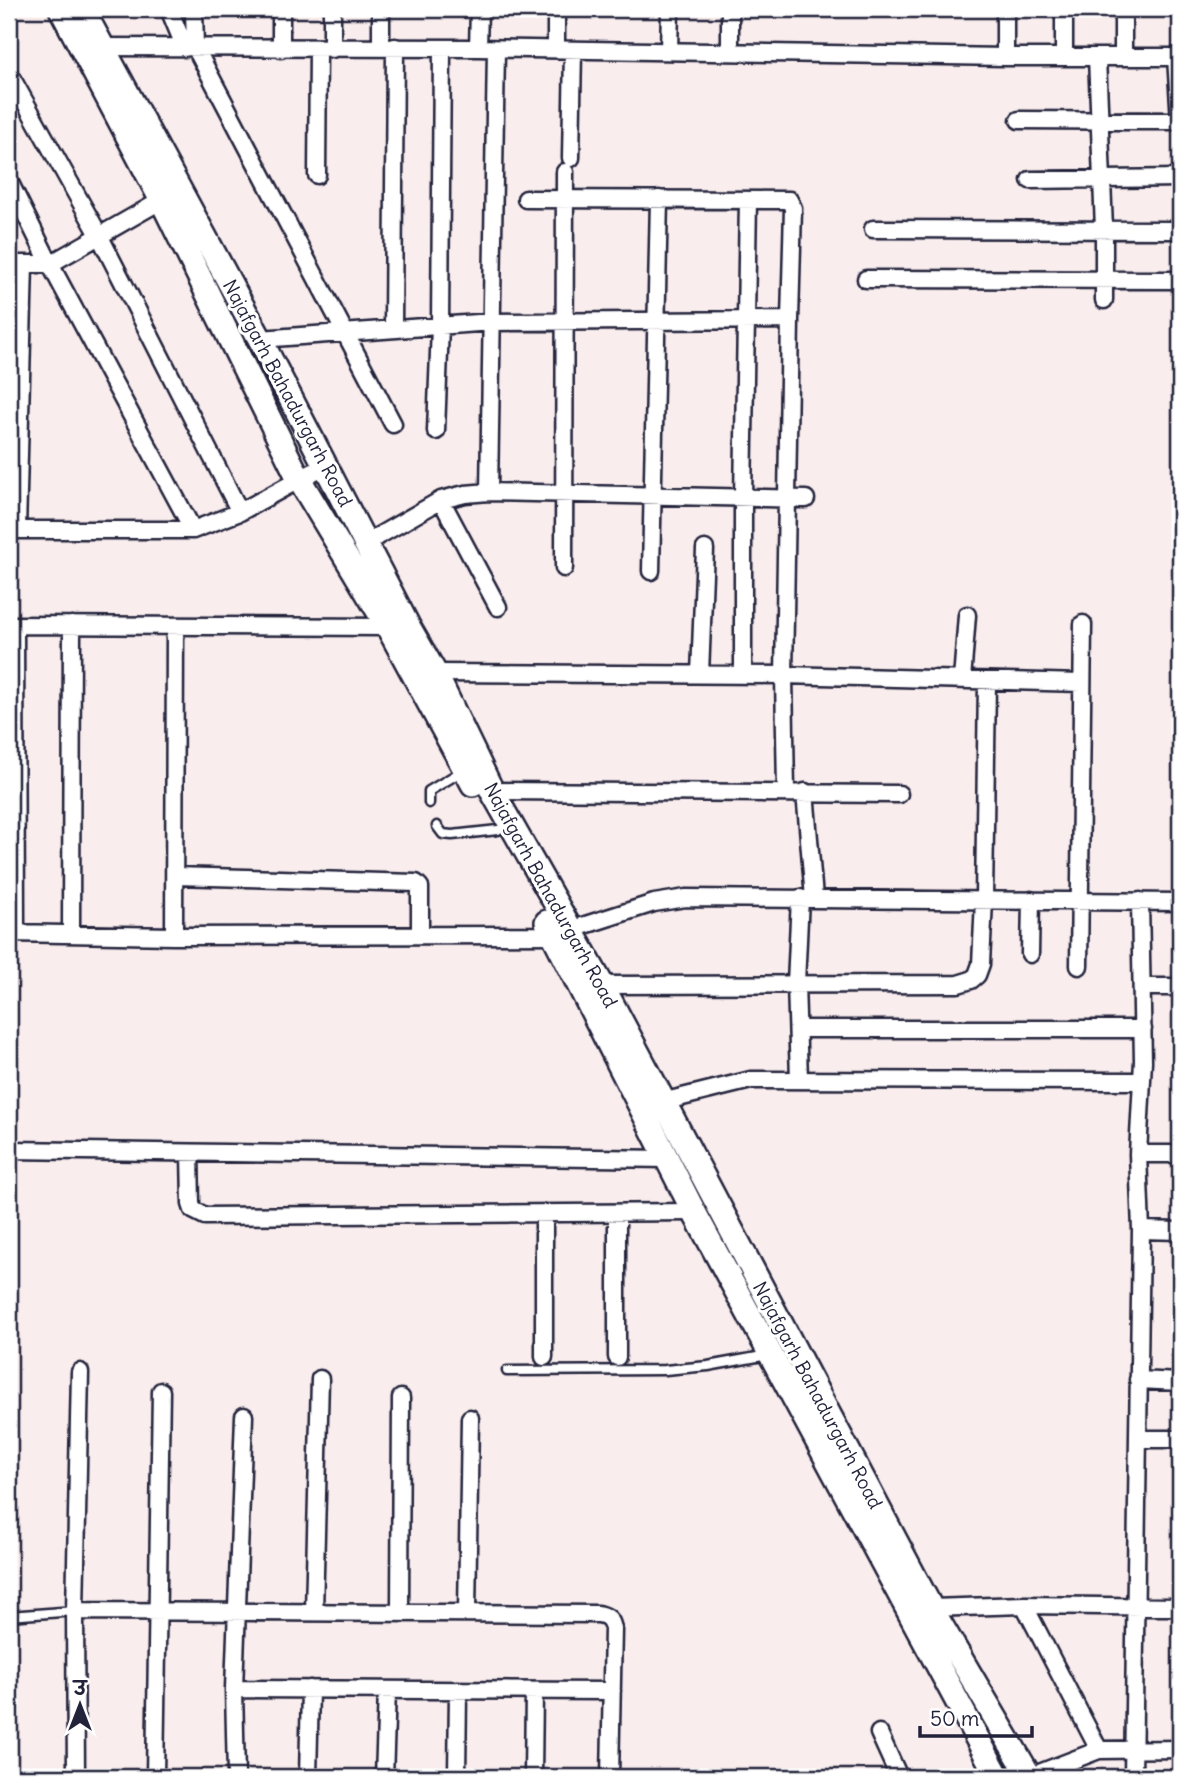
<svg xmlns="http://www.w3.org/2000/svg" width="1189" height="1786" font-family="Delius,'Playpen Sans Deva',sans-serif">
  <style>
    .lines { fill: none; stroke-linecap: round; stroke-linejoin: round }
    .service-casing { stroke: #22223b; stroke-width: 13 }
    .minor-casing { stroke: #22223b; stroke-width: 21 }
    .secondary-casing { stroke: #22223b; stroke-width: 28 }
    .service { stroke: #fff; stroke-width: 8 }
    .minor { stroke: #fff; stroke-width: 16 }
    .secondary { stroke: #fff; stroke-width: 23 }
    .labels { text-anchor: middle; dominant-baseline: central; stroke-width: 6; stroke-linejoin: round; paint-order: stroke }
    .street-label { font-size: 19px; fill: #22223b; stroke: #fff }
  </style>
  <rect width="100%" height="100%" fill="#f9eded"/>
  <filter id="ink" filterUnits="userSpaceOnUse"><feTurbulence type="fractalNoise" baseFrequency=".0143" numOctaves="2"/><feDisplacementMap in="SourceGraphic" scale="14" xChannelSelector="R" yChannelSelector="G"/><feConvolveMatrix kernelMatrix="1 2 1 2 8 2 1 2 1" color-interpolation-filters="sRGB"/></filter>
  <g filter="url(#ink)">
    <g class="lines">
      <g class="service-casing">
        <path id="service" d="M429,803V791L464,770
          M437,826L443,834L452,835L498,830
          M507,1371L665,1370L708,1366L768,1355
          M9,1616L75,1611"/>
      </g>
      <g class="minor-casing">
        <path id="minor" d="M169,9L185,48
          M194,9L195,47L393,424
          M281,9V49
          M332,9V49
          M381,9V47
          M730,9V51
          M94,47L478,48L1005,57H1180
          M478,48L479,9
          M556,49V9
          M669,51L670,9
          M1005,57V9
          M1064,57V9
          M1097,57L1104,229V300
          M1123,57V9
          M10,75L99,235L240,512
          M1019,120L1180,121L1176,57
          M571,158L573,50
          M317,175L318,49
          M1030,180L1180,178
          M9,181L50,264L193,530
          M526,199L789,200L793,208L790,320
          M873,229L1180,230
          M9,264H50L171,195
          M866,279L1180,280
          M393,329L395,47
          M260,339L492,322L790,320L784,675L786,791
          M436,431L440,326L442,48
          M489,492L496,49
          M441,500L498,607
          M9,530H193L240,512L326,465
          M17,530L24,265
          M366,543L441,500L465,494L489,492L806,499
          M564,568L565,172
          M651,571L659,199
          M9,625L388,627
          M15,625L16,933
          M435,673L784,675L1082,683
          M700,674L705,549
          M743,674V498L748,200
          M962,680L967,615
          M492,791L899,794
          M805,792L814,898
          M175,876L416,883L420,887V935
          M9,933L174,936L554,935L654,903L686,898L1180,902
          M71,933L72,625
          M174,936L175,626
          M1030,954L1031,900
          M1079,966L1083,624
          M602,985L958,984L971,980L977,975L981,964L984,900L987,681
          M1142,987H1180
          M798,1029H1143
          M799,1079L796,983L800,898
          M662,1102L751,1080L1142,1081
          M9,1150L669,1159
          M190,1153L191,1204L193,1210L205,1216L694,1212
          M1138,1154H1180
          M617,1213V1357
          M1141,1230L1180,1231
          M544,1357V1213
          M1138,1380L1180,1382
          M1138,1439H1180
          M1024,1605L1099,1750
          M75,1611L598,1614C608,1616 611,1619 613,1629L610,1777
          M314,1611L320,1379
          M400,1612L401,1398
          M925,1612L931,1608L1024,1605L1180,1607
          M467,1613L470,1418
          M234,1689L612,1691
          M879,1733L899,1777
          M76,1777L75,1611L80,1372
          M155,1777L161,1391
          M236,1777L234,1689L244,1416
          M308,1777L310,1689
          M384,1777L387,1690
          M457,1777L458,1690
          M533,1777L534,1691
          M1029,1777L1099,1750L1180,1749
          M1133,1777L1141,1230L1138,1154L1143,1061L1140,901"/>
      </g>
      <g class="secondary-casing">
        <path id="secondary" d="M61,9L162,201L299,479L388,627L473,784
          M82,9L260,339L408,626L435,673L492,791L602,985L931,1608L1030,1777
          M547,922L694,1212L998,1777"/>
      </g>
      <use href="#service" class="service"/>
      <use href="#minor" class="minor"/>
      <use href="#secondary" class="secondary"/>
    </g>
  </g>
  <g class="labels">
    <g class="street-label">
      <text transform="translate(288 393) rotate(62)">Najafgarh Bahadurgarh Road</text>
      <text transform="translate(551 895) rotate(61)">Najafgarh Bahadurgarh Road</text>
      <text transform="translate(818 1395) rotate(62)">Najafgarh Bahadurgarh Road</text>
    </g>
  </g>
  <rect width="1189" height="1786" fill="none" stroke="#fff" stroke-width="35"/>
  <rect x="18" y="18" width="1154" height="1751" fill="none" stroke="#22223b" stroke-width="2.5" filter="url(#ink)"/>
  <g transform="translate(80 1705)" stroke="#ffffff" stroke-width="5" paint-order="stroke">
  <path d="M0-5L12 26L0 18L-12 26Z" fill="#22223b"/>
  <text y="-10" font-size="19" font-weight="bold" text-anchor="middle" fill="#22223b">उ</text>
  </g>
  <path d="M920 1726v10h112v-10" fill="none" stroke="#22223b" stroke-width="3.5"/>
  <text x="930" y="1726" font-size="21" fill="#22223b" stroke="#ffffff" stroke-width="5" paint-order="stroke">50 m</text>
</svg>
